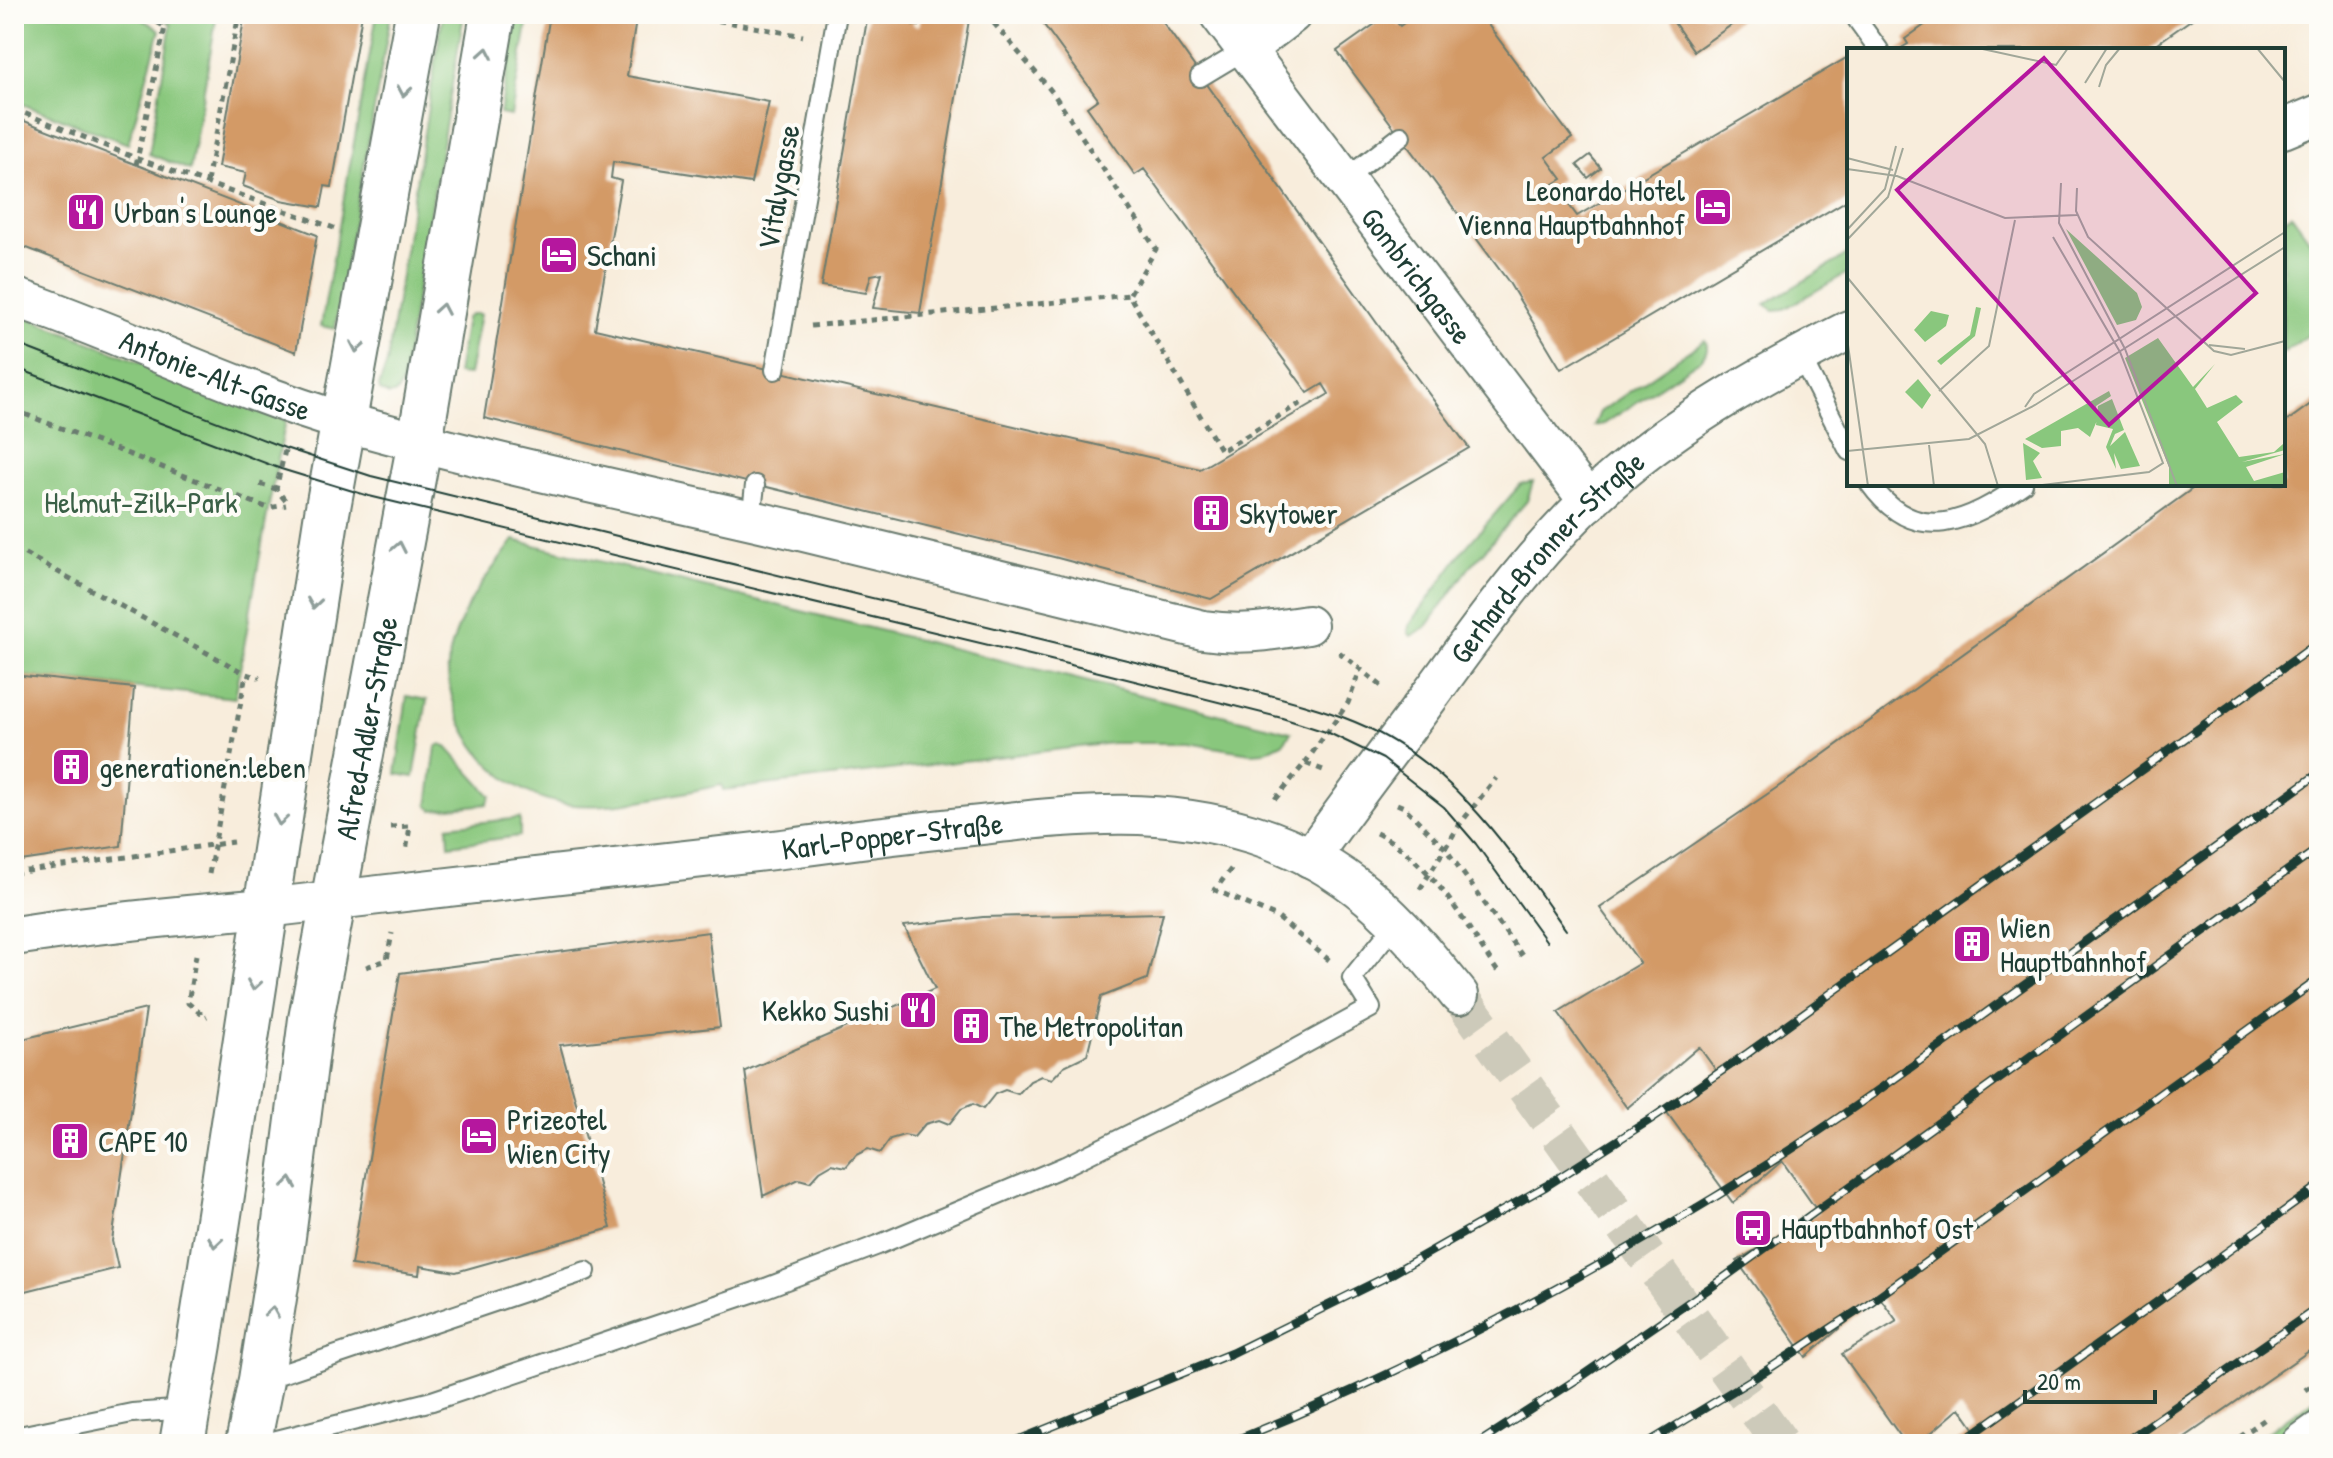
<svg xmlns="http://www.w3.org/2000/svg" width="2333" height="1458" font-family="'Patrick Hand',sans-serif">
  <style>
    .green { fill: #89c77d; stroke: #548258; stroke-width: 2 }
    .building { fill: #d39a66 }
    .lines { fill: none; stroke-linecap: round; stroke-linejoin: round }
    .minor-tunnel { stroke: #cdcaba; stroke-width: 38; stroke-dasharray: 38 19; stroke-linecap: butt }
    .service-casing { stroke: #6b7b6f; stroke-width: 22 }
    .minor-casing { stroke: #6b7b6f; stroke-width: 42 }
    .tertiary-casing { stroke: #6b7b6f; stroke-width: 48 }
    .path { stroke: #6b7b6f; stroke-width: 5; stroke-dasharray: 6 6; stroke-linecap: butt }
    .service { stroke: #fff; stroke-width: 18 }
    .minor { stroke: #fff; stroke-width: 38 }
    .tertiary { stroke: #fff; stroke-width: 44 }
    .tram { stroke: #1f3d34; stroke-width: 2 }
    .rail-casing { stroke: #1f3d34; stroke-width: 9 }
    .rail { stroke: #fdfcf7; stroke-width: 6; stroke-dasharray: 18; stroke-linecap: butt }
    .oneway { stroke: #8f9e9a }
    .labels { text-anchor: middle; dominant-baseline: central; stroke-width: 8; stroke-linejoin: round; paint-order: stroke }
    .street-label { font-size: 30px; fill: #1f3d34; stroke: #fdfcf7 }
    .poi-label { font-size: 30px; fill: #1f3d34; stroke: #fdfcf7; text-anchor: start }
    .park-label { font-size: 30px; fill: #3a6046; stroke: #fdfcf7 }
    .inset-road { fill: none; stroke: #a1a799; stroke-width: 2 }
    .view { fill: #b5179e; fill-opacity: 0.15; stroke: #b5179e; stroke-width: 4 }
    .inset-edge { fill: none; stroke: #1f3d34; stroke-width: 4 }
  </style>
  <rect width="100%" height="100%" fill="#fdfcf7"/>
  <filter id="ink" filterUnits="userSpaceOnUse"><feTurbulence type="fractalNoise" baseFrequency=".0125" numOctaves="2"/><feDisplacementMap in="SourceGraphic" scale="16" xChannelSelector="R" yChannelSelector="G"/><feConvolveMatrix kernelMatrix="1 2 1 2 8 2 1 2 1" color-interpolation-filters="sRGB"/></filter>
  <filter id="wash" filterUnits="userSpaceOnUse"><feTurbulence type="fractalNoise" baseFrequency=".006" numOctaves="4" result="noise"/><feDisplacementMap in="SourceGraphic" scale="32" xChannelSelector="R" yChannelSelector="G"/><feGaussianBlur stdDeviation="1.8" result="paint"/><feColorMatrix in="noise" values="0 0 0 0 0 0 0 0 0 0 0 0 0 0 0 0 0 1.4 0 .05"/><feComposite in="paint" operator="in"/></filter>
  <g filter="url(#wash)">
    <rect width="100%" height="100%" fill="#f8eddc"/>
    <path class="green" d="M14,14H134L160,30L128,144L14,101Z
      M157,14H217L190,170L149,154L171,24Z
      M377,14H391L335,329L321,326Z
      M443,14H464L402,382L397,393L389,395L380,391L379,386L387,363Z
      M517,14H529L511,116L500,114Z
      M2291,214L2319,253V327L2283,353V220Z
      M1849,254V272L1784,309L1774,310L1765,304Z
      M14,312L286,420L267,515L235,698L14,675Z
      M472,314H480L469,375L457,374L466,318Z
      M1705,340C1709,348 1707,352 1701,359L1604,424L1594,426L1600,412Z
      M1533,482L1527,501L1469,568L1428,625L1418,633L1411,636L1408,632L1409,626L1465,548L1521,484Z
      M514,540L1291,732L1284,742L1264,752L1251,753L1187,743H1112L723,790L722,785C674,794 613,811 565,804C510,795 466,751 452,697C450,688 447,677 448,667C449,653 455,634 461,621C474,589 495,567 514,540Z
      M407,696L427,700L414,777L396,774Z
      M441,744L446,746L491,796L487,804L433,810L428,806L436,747Z
      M520,818V836L449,845L448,826Z
      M2319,1396V1414L2277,1444H2250Z"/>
    <g id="blocks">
      <path class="building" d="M245,14H362L332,187L325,186L321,207L281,200L243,186L246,173L218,167Z
        M550,14H637L627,76L769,102L751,183L613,162L611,178L621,181L595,329L1200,469L1329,394L1323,384L1308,393L1144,169L1135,175L1087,107L1098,99L1036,14H1157L1391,343L1469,448L1211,599L1054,557L484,418Z
        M868,14H914L913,25L919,26L922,14H970L920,313L873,308L882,273L871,275L866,293L821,286Z
        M1389,14L1400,26L1416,14H1480L1572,138L1546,157L1562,179L1554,184L1577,216L1848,57L1849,199L1561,369L1508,281L1337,51Z
        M1668,14H1747L1694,51Z
        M1940,14H2199L2148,50H1898L1908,44L1905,39Z
        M14,117L317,235L296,352L14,243Z
        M1590,155L1601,168L1588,178L1577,165Z
        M2319,398V1344L2175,1444H1953L1976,1431L1960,1408L1918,1444H1906L1842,1354L1897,1321L1878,1295L1806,1357L1737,1261L1818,1212L1782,1161L1733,1203L1663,1107L1718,1073L1699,1047L1627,1108L1558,1012L1640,963L1600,908L1788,780L2199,484H2283V424Z
        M14,675L134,688L121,846L14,862Z
        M1163,913L1147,979L1101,997L1087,1055L1064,1066L1052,1079L1041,1076L1030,1081L1018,1094L1005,1090L995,1094L983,1109L973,1104L961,1109L949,1124L939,1120L925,1124L914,1137L904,1135L890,1139L880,1153L868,1149L856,1155L846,1167L832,1164L820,1171L810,1182L799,1179L763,1196L745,1071L935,989L904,926L983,917Z
        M708,932L720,1027L560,1045L611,1228L456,1272L420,1266L419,1275L351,1265L400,973Z
        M146,1009L112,1241L118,1268L14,1294V1041Z"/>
    </g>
  </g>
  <g filter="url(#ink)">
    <use href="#blocks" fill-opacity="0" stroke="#6b7b6f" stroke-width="2"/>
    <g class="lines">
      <path class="minor-tunnel" d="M1459,995L1781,1444"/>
      <g class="service-casing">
        <path id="service" d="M1858,21L1879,50
          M1200,77L1245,50
          M1344,180L1401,136
          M1800,355L1849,451
          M775,370L837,14
          M1870,484C1916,548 1969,522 2023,484
          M751,520L755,485
          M263,1380L586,1271
          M14,1437L132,1413L188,1409
          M261,1444L432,1401L755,1292L878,1245L1065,1166L1239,1080L1371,1008L1352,978L1397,922"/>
      </g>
      <g class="minor-casing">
        <g id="minor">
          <path id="s1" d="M1219,14L1589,502"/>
          <path d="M1245,50L1292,14"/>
          <path d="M2283,129L2319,114"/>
          <path id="s2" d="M14,297C125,335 232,389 345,422C497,465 651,496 804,532C938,564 1070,597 1203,630C1243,636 1269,631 1308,625"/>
          <path id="s3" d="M1310,858C1349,803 1390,750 1429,697C1485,620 1541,541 1613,479C1683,418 1767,372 1849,330"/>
          <path id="s4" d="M14,936C98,923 182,915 266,908C438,887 610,869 782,849C851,840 920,831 990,824C1083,814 1162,806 1253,834C1349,864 1398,919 1459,995"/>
          <path d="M2301,1444L2319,1431"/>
        </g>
      </g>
      <g class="tertiary-casing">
        <g id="tertiary">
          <path d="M182,1444L199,1344L327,513L418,14"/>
          <path id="s5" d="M248,1444L261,1380L280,1260L311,1019L420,441L493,14"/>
        </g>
      </g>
      <path class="path" d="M683,14L803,36
        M986,14L1053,93L1156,249L1129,295
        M14,109L138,159L334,228
        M136,165L165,27L144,14
        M207,182L239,14
        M811,326L1129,295L1221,451L1301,403
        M14,410L268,508L286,505
        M260,484L276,489
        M285,500L276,489L286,446
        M14,548L246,674
        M1339,652L1384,688
        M1305,763L1348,703L1360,670
        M1275,799L1305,763L1323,770
        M1397,804L1404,807L1445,848L1523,957
        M390,827L410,826L406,852
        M1376,833C1432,860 1464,923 1498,972
        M1231,869L1215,890L1277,917L1329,960
        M14,873L233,842
        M209,874L246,674L260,678
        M1420,889L1460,824L1496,778
        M196,955L188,1003L205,1017L207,1016
        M366,967L387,960L392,933
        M2305,1390L2319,1380
        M2230,1444L2268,1417"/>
      <use href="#service" class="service"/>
      <use href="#minor" class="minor"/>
      <use href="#tertiary" class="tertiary"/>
      <path class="tram" d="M14,343L285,448L371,476L1250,690C1285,699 1321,708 1355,722C1452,762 1508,848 1566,930
        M14,367L281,469L369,496L1063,663L1282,718L1329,733L1383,759L1444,807L1476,844L1547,942"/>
      <g class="rail-casing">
        <path id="rail" d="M1009,1444L1232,1353L1384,1278L1546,1186L1648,1121L1748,1053L2319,642
          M1226,1444C1414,1370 1595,1273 1765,1166C1851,1112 1933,1051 2015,992C2116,919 2218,846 2319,773
          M1477,1444L1582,1376L1711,1287L2319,848
          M1646,1444L1764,1372L1865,1306L2319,979
          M1959,1444L2319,1186
          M2122,1444L2319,1307"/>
      </g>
      <use href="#rail" class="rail"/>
    </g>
    <defs><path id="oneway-chevron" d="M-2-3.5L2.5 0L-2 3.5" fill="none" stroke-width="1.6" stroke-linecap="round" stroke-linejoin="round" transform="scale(2)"/></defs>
    <g class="oneway">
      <use href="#oneway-chevron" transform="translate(486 53) rotate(-80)"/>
      <use href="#oneway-chevron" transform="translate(404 91) rotate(100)"/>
      <use href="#oneway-chevron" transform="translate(442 309) rotate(-80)"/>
      <use href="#oneway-chevron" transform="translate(357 347) rotate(100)"/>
      <use href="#oneway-chevron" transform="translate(399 547) rotate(-79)"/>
      <use href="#oneway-chevron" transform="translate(314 603) rotate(98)"/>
      <use href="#oneway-chevron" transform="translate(280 820) rotate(99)"/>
      <use href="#oneway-chevron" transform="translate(254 985) rotate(99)"/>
      <use href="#oneway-chevron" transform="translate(290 1183) rotate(-83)"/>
      <use href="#oneway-chevron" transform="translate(215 1242) rotate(99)"/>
      <use href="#oneway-chevron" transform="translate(272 1312) rotate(-81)"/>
    </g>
  </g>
  <defs>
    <g id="hotel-square" transform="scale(2)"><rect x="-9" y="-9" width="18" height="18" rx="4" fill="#b5179e" stroke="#fdfcf7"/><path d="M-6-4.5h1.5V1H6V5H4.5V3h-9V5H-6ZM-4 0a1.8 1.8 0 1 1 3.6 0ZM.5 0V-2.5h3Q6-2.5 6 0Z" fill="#fff"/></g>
    <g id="restaurant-square" transform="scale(2)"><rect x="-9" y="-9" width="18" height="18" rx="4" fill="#b5179e" stroke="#fdfcf7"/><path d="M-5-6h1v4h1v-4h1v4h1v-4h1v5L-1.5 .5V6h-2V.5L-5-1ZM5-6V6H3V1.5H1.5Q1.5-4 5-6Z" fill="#fff"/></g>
    <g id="building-square" transform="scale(2)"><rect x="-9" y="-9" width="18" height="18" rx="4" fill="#b5179e" stroke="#fdfcf7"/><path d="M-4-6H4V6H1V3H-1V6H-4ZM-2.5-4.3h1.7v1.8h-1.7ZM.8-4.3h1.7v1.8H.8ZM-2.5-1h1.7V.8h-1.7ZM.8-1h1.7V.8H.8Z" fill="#fff"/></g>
    <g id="bus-square" transform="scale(2)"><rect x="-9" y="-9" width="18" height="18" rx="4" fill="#b5179e" stroke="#fdfcf7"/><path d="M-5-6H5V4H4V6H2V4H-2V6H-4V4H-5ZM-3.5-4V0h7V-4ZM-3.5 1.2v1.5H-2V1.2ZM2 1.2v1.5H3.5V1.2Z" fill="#fff"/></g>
  </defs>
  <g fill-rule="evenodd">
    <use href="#hotel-square" x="1713" y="207"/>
    <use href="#restaurant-square" x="86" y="212"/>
    <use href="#hotel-square" x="559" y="255"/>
    <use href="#building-square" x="1211" y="513"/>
    <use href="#building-square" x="71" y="767"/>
    <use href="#building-square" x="1972" y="944"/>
    <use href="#restaurant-square" x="918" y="1010"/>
    <use href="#building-square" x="971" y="1026"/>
    <use href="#hotel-square" x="479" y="1136"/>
    <use href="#building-square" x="70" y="1141"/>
    <use href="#bus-square" x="1753" y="1228"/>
  </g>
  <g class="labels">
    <g class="street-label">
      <text transform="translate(778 187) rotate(-80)">Vitalygasse</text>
      <text stroke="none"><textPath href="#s1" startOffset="328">Gombrichgasse</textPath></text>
      <text stroke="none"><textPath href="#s2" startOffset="216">Antonie-Alt-Gasse</textPath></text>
      <text stroke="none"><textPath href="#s3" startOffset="384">Gerhard-Bronner-Straße</textPath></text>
      <text stroke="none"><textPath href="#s5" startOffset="726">Alfred-Adler-Straße</textPath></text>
      <text stroke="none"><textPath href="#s4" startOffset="884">Karl-Popper-Straße</textPath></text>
    </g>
    <g class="poi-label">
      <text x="1685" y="190" text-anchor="end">Leonardo Hotel<tspan x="1685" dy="34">Vienna Hauptbahnhof</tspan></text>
      <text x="114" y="212">Urban's Lounge</text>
      <text x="587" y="255">Schani</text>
      <text x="1239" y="513">Skytower</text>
      <text x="99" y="767">generationen:leben</text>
      <text x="2000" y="927">Wien<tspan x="2000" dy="34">Hauptbahnhof</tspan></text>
      <text x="890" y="1010" text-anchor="end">Kekko Sushi</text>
      <text x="999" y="1026">The Metropolitan</text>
      <text x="507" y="1119">Prizeotel<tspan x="507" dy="34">Wien City</tspan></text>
      <text x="98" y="1141">CAPE 10</text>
      <text x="1781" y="1228">Hauptbahnhof Ost</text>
    </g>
    <g class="park-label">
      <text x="141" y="502">Helmut-Zilk-Park</text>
    </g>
  </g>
  <g transform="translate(1847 48)">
    <rect width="438" height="438" fill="#f8eddc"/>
    <path d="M219,181L290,245L295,259L289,272L270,277ZM129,259L134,260L128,288L94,317L90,313L123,287ZM84,263L102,267L99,278L78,294L67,282ZM311,290L346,339L368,316L348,341L360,360L389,347L396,354L370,374L392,409L427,404L436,396L438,402L395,414L438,406L399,419L407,433L438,424V438L322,436V419L278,310ZM71,331L84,347L75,361L58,344ZM262,343L264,348L249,358L251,370L243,389L231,380L214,383V398L195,400L178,391ZM265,351L277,382L268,386L263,398L278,384L293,418L274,421L267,405L269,421L259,399L266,381L249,377L251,358ZM176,395L193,405L186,413L195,430L179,432Z" fill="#89c77d"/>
    <path class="inset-road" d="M131,0L209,17L221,0M410,0L438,34M238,35L260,0M252,39L259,17L273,0M0,110L46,122M0,121L50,128L158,170L230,167M214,135L212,175L278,301L330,438M230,140L229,163L241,189L367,303L384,307L438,293M0,182L38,141L49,98M0,192L41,149L56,100M0,229L138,396L151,438M0,290L21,438M362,297L398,301M92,343L142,298L168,172M178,359L187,346L438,184M82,397L87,438M0,403L122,391L188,357L438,199M187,438L302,424L316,415L273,304L206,189"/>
    <path class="view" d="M197,10L409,245L262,377L50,142Z"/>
    <rect width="438" height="438" class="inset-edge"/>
  </g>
  <rect width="2333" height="1458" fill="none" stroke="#fdfcf7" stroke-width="48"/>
  <path d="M2025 1390v12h130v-12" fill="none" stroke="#1f3d34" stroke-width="4"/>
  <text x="2037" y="1390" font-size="24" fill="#1f3d34" stroke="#fdfcf7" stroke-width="6" paint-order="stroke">20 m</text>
</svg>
